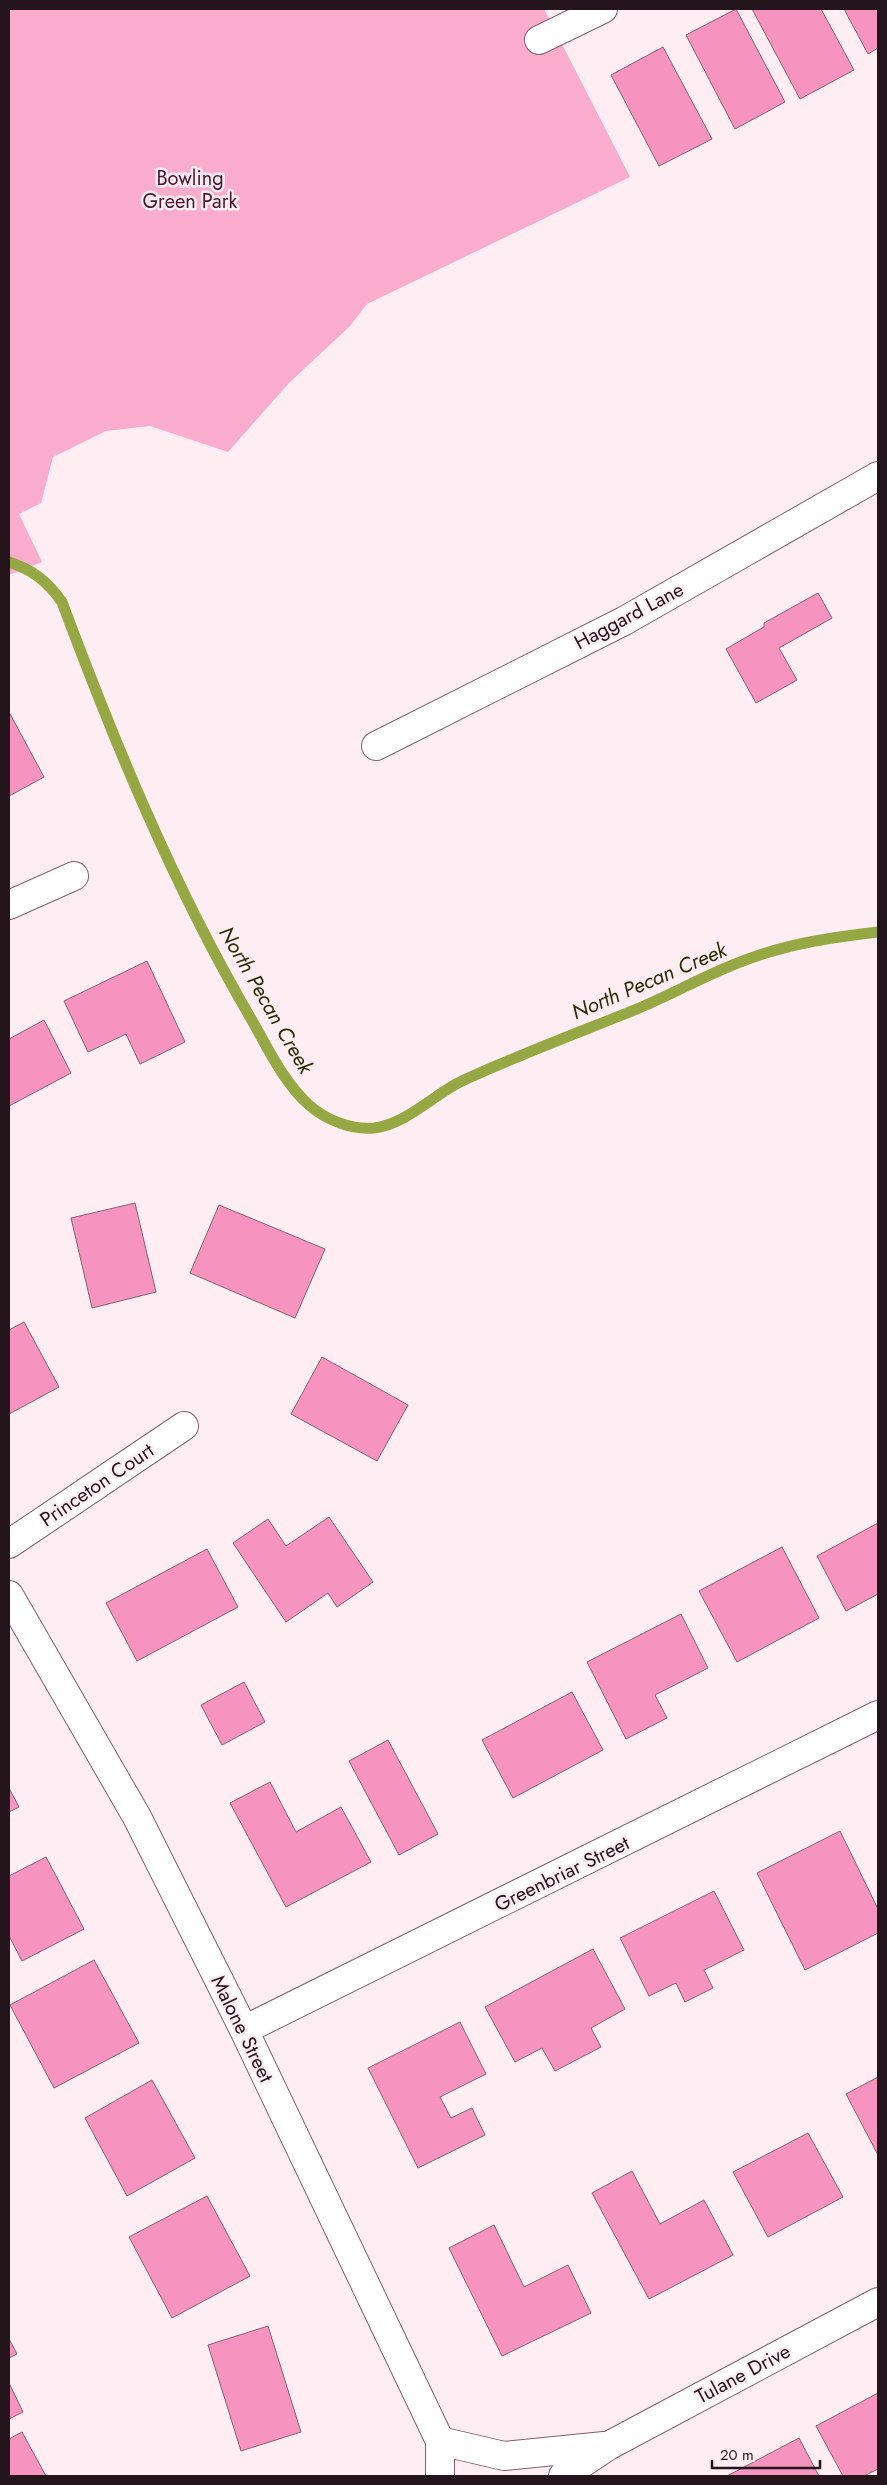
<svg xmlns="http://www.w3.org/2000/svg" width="887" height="2485" font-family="Jost,sans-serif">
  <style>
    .green { fill: #f9accc }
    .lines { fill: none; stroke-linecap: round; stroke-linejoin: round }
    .stream { stroke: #96a844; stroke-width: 11 }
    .building { fill: #f694bf; stroke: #83626f }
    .minor-casing { stroke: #81606d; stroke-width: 30 }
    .minor { stroke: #fff; stroke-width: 28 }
    .labels { text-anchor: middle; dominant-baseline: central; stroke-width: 5; stroke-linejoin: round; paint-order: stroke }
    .park-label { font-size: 20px; fill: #4c112f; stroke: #feeef4 }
    .street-label { font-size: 20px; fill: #23151b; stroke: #feeef4 }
    .water-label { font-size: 21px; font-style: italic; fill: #272e03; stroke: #feeef4 }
  </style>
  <rect width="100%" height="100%" fill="#feeef4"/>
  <path class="green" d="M9,9H544L630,177L367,304L350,326L289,383L228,452L150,426L106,431L53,457L41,503L19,514L42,562L9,575Z"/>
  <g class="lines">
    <path class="stream" d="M9,562C33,570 47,581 62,602C115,744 173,885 250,1017C267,1046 283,1082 309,1105C326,1120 351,1130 374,1128C407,1124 434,1094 462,1081C518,1055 575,1034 632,1011C672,995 710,972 751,958C792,943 835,937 878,932"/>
  </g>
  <path class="building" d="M736,9L785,102L735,129L686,35Z
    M752,9H821L854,70L800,99Z
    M844,9H878V48L868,54Z
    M663,47L712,139L659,166L611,75Z
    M818,593L832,618L779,648L797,680L756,703L726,649L764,627V623Z
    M9,712L44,777L9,796Z
    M147,961L185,1042L140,1064L126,1034L88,1052L64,1001Z
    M44,1020L71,1073L9,1106V1039Z
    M135,1203L156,1292L92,1308L71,1218Z
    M219,1205L325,1249L295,1318L190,1273Z
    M24,1322L59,1387L9,1414V1330Z
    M322,1357L408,1405L377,1461L291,1414Z
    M329,1517L373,1582L337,1607L328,1593L286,1622L233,1543L268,1519L286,1546Z
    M878,1523V1594L846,1611L817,1556Z
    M782,1547L819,1618L737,1662L699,1591Z
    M207,1549L238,1607L137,1661L106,1603Z
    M681,1614L708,1668L655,1695L667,1718L626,1739L587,1662Z
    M244,1682L265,1722L222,1745L201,1705Z
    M572,1692L603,1750L513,1798L482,1740Z
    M388,1740L438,1834L399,1855L349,1761Z
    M270,1782L296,1832L341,1807L371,1862L286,1907L230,1803Z
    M9,1788L19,1807L9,1812Z
    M840,1831L878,1909V1933L805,1970L757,1873Z
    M46,1857L84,1929L22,1961L9,1936V1876Z
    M714,1891L744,1950L704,1970L713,1988L685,2002L676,1983L649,1996L620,1938Z
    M593,1949L625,2009L591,2028L601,2047L555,2071L542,2048L515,2062L485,2007Z
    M94,1960L139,2043L54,2088L10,2005Z
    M460,2022L486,2074L440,2097L451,2118L472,2108L485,2135L418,2168L368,2068Z
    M878,2077V2155L846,2094Z
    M152,2080L195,2158L127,2196L85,2118Z
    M808,2133L843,2197L768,2237L733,2172Z
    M632,2171L660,2224L704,2200L733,2255L649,2299L592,2193Z
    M207,2196L250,2276L172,2318L129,2237Z
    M494,2225L524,2287L568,2265L591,2313L502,2356L449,2248Z
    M268,2326L301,2432L241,2451L208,2345Z
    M9,2339L17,2354L9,2358Z
    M9,2383L23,2412L9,2419Z
    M878,2393V2469L864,2476H843L816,2426Z
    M22,2432L46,2476H9V2439Z
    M799,2438L819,2476H727Z"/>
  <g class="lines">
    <g class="minor-casing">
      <path id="minor" d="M539,40L603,9
        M376,746L624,621L878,476
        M9,905L74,876
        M9,1544L184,1426
        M9,1595L137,1817L244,2030L440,2441V2476
        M244,2030L878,1715
        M440,2441L504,2456L604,2446
        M563,2476L608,2446L878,2302"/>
    </g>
    <use href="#minor" class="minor"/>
  </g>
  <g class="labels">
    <g class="park-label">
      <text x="190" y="178">Bowling<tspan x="190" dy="23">Green Park</tspan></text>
    </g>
    <g class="street-label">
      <text transform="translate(629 616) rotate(-28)">Haggard Lane</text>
      <text transform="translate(97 1485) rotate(-34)">Princeton Court</text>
      <text transform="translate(562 1874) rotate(-26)">Greenbriar Street</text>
      <text transform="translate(242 2029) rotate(64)">Malone Street</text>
      <text transform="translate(743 2374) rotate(-28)">Tulane Drive</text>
    </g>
    <g class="water-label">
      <text transform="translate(649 981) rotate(-23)">North Pecan Creek</text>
      <text transform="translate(266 1000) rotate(60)">North Pecan Creek</text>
    </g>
  </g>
  <rect width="887" height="2485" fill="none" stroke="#23151b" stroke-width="20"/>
  <path d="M712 2460v8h108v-8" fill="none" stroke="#23151b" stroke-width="2.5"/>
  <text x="720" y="2460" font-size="15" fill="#23151b" stroke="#feeef4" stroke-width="4" paint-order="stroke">20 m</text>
</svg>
